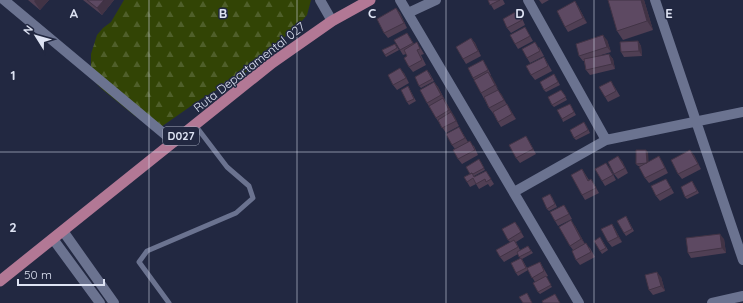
<svg xmlns="http://www.w3.org/2000/svg" width="743" height="303" font-family="Quicksand,sans-serif">
  <style>
    .forest { fill: url(#forest-firs) }
    .lines { fill: none; stroke-linecap: round; stroke-linejoin: round }
    .service { stroke: #6b7390; stroke-width: 5 }
    .minor { stroke: #6b7390; stroke-width: 10 }
    .primary { stroke: #b27895; stroke-width: 11 }
    .wall { fill: #503f54 }
    .shaded-wall { fill: #413345 }
    .building { fill: #5d4962; stroke: #413345 }
    .grid { fill: none; stroke: #dee3f3; stroke-width: 1; stroke-opacity: 0.55 }
    .labels { text-anchor: middle; dominant-baseline: central; stroke-width: 3; stroke-linejoin: round; paint-order: stroke }
    .shield { fill: #222841; stroke: #a6abbe; stroke-width: 1 }
    .shield-label { font-size: 11px; font-weight: bold; fill: #dee3f3 }
    .street-label { font-size: 12px; fill: #dee3f3; stroke: #222841 }
    .grid-label { font-size: 13px; text-anchor: middle; font-weight: bold; fill: #dee3f3; stroke: #222841; stroke-width: 3; stroke-linejoin: round; paint-order: stroke }
  </style>
  <defs>
    <pattern id="forest-firs" width="22" height="20" patternUnits="userSpaceOnUse"><rect width="22" height="20" fill="#324405"/><path d="M5 1l3.5 6h-7zM16 11l3.5 6h-7z" fill="#4f5f2a"/></pattern>
  </defs>
  <rect width="100%" height="100%" fill="#222841"/>
  <path class="forest" d="M124,0H311L307,15L301,22L244,74L201,99L161,127L135,116L103,90L96,83L91,75V54L97,35L103,28L111,22Z"/>
  <g class="lines">
    <path class="service" d="M169,303L139,262L147,251L236,213L253,198L249,186L227,167L195,125"/>
    <path class="minor" d="M4,0L174,142
      M320,0L332,21
      M400,0L579,303
      M528,0L606,140L743,112
      M655,0L743,260
      M408,13L436,0
      M514,192L606,140
      M63,231L114,303
      M53,239L100,303
      M712,303L743,296"/>
    <path class="primary" d="M0,281L272,63L332,21L370,0"/>
  </g>
  <path class="wall" d="M28,0H49L40,10Z
    M83,0H114L102,15Z
    M488,0H503L505,4L494,10Z
    M539,0H549L542,4Z
    M644,0L653,30L623,40L617,31Z
    M578,6L587,23L568,32L565,27Z
    M396,8L400,13L407,28L388,38L384,33Z
    M521,16L525,25L511,33L507,28Z
    M525,27L533,41L518,49L515,44Z
    M407,33L414,44L420,47L424,54L421,55L426,65L413,72L409,67L407,56L406,54L403,55L400,50Z
    M471,38L475,43L481,56L466,64L463,59Z
    M607,40L611,52L598,56L609,54L613,59L615,69L590,75L586,70L584,61H583L579,56Z
    M638,41L641,46L642,56L624,57L621,52Z
    M395,44L399,50L386,57L385,55Z
    M539,47L544,56L530,63L527,58Z
    M544,57L552,71L535,80L531,75Z
    M486,65L491,75H490L498,90L516,119L501,127L498,122L493,113L489,108L473,78Z
    M429,72L434,81L421,88L419,86Z
    M404,73L409,83L397,90L393,85Z
    M554,74L560,85L546,92L544,90Z
    M434,82L438,87L459,126L446,133L436,118L427,103Z
    M408,86L416,101L409,105L407,102Z
    M614,86L620,96L608,102L605,97Z
    M563,92L567,100L554,107L552,105Z
    M571,106L576,115L563,122L562,119Z
    M586,125L590,133L576,140L574,138Z
    M459,127L468,142L474,146L478,155L462,164L458,159L455,149L452,145Z
    M529,141L536,154L520,163L516,158Z
    M648,152V162L662,161L668,173L649,183L645,178L640,166H638L636,164Z
    M694,155L701,169L682,179L678,174Z
    M622,161L628,173L618,179L614,174Z
    M481,162L485,170L474,176L475,177L486,171L494,184L490,187L488,184L479,189L476,184L470,187L467,182L470,174Z
    M610,168L616,180L605,186L602,181Z
    M582,169L589,180L594,184L599,193L585,200L582,195Z
    M692,181L699,193L687,199L685,197Z
    M669,184L674,193L660,201L656,196Z
    M552,197L557,207L549,211L547,209Z
    M567,210L572,219L558,226L555,221Z
    M626,216L634,231L626,236L624,233Z
    M515,222L524,237L516,242L520,250L528,246L533,253L522,259L527,268L540,262L548,276L546,277L552,287L540,294L538,292L535,282L528,270L518,276L516,273L520,258L518,254L504,262L500,257L510,242L508,240Z
    M612,224L615,229L622,242L612,247L608,242Z
    M575,226L585,244L590,248L595,257L580,265L576,260L573,250L570,246Z
    M724,239L726,253L691,258L688,253Z
    M602,240L608,250L602,254L600,251Z
    M661,277L665,291L653,295L649,290Z"/>
  <path class="shaded-wall" d="M35,0H49L40,10L34,1Z
    M104,0H114L102,15L97,8Z
    M641,0H644L653,30L647,21Z
    M575,1L578,6L587,23L583,18Z
    M396,8L400,13L407,28L404,23Z
    M603,35L607,40L611,52L607,47Z
    M471,38L475,43L481,56L478,51Z
    M638,41L641,46L642,56L639,51Z
    M609,54L613,59L615,69L612,64Z
    M400,68L404,73L409,83Z
    M488,72L492,77L499,90L495,85Z
    M434,82L438,87L445,100L441,95Z
    M498,90L502,95L507,105Z
    M443,98L455,117L459,126L449,110Z
    M507,104L516,119L512,114Z
    M459,127L468,142L465,138Z
    M646,150L648,152L649,166L647,163Z
    M690,150L694,155L701,169L698,164Z
    M618,156L622,161L628,173L625,168Z
    M659,156L662,161L668,173L665,168Z
    M606,163L610,168L616,180L613,175Z
    M571,220L575,226L585,244L581,239Z
    M515,222L519,227L524,237Z
    M612,224L615,229L622,242L618,237Z
    M720,234L724,239L726,253L722,248Z
    M657,272L661,277L665,291L661,286Z"/>
  <path class="building" d="M87,0H104L97,8Z
    M488,0H500L490,5Z
    M608,0H641L647,21L617,31Z
    M575,1L583,18L565,27L557,11Z
    M396,8L404,23L384,33L377,19Z
    M517,11L522,20L507,28L503,19Z
    M525,27L530,36L515,44L510,35Z
    M407,33L413,43L400,50L394,40Z
    M603,35L607,47L579,56L576,44Z
    M471,38L478,51L463,59L456,47Z
    M638,41L639,51L621,52L620,42Z
    M417,42L420,49L417,50L422,60L409,67L404,58L407,56L404,50Z
    M535,42L540,51L527,58L522,49Z
    M395,44L397,48L385,55L382,50Z
    M609,54L612,64L586,70L584,59Z
    M544,57L548,66L531,75L526,66Z
    M483,60L488,70L473,78L468,68Z
    M400,68L406,78L393,85L388,75Z
    M427,70L432,79L419,86L415,77Z
    M488,72L495,85L481,93L474,80Z
    M554,74L558,82L544,90L540,82Z
    M611,81L616,91L605,97L599,87Z
    M434,82L441,95L427,103L420,90Z
    M408,86L414,99L407,102L401,90Z
    M498,90L504,100L489,108L484,97Z
    M561,90L566,97L552,105L548,97Z
    M443,98L449,110L436,118L429,106Z
    M507,104L512,114L498,122L493,112Z
    M570,104L574,112L562,119L557,110Z
    M451,112L456,121L442,128L438,120Z
    M584,122L588,130L574,138L570,130Z
    M459,127L465,138L452,145L446,134Z
    M526,136L533,149L516,158L509,145Z
    M470,141L475,150L458,159L453,150Z
    M636,150H646L647,163L636,164Z
    M690,150L698,164L678,174L671,160Z
    M618,156L625,168L614,174L608,162Z
    M659,156L665,168L645,178L639,167Z
    M479,159L484,168L473,174L472,173L470,174L466,167Z
    M606,163L613,175L602,181L595,169Z
    M582,169L588,181L591,179L596,188L582,195L571,175Z
    M486,171L491,179L486,182L485,179L476,184L473,178L467,182L464,177L472,173L474,177Z
    M666,179L671,188L656,196L651,186Z
    M692,181L697,191L685,197L681,187Z
    M550,194L555,204L547,209L542,198Z
    M564,205L569,214L555,221L550,212Z
    M626,216L632,229L624,233L617,221Z
    M571,220L581,239L570,246L559,227Z
    M515,222L521,232L508,240L502,229Z
    M612,224L618,237L608,242L601,229Z
    M720,234L722,248L688,253L686,238Z
    M600,237L606,248L600,251L594,241Z
    M514,240L518,247L500,257L496,250Z
    M586,243L591,252L576,260L572,251Z
    M528,246L531,251L519,257L517,252Z
    M521,258L526,268L516,273L511,263Z
    M540,262L544,271L532,278L527,268Z
    M657,272L661,286L649,290L645,275Z
    M546,276L551,285L538,292L533,283Z
    M527,293L532,303H523L519,297Z
    M555,294L560,303H543L542,301Z"/>
  <path class="grid" d="M149,0V303M297,0V303M446,0V303M594,0V303M0,152H743"/>
  <g class="labels">
    <rect class="shield" x="163" y="127" width="36" height="18" rx="3"/>
    <g class="shield-label">
      <text x="181" y="136">D027</text>
    </g>
    <g class="street-label">
      <text transform="translate(249 67) rotate(-38)">Ruta Departamental 027</text>
    </g>
  </g>
  <g class="grid-label">
    <text x="74" y="18">A</text>
    <text x="223" y="18">B</text>
    <text x="372" y="18">C</text>
    <text x="520" y="18">D</text>
    <text x="669" y="18">E</text>
    <text x="13" y="80">1</text>
    <text x="13" y="232">2</text>
  </g>
  <g transform="translate(36 36) rotate(307)" stroke="#222841" stroke-width="3" paint-order="stroke">
  <path d="M0-3L7 15L0 10L-7 15Z" fill="#dee3f3"/>
  <text y="-6" font-size="11" font-weight="bold" text-anchor="middle" fill="#dee3f3">N</text>
  </g>
  <path d="M18 279v6h86v-6" fill="none" stroke="#dee3f3" stroke-width="2"/>
  <text x="24" y="279" font-size="12" fill="#dee3f3" stroke="#222841" stroke-width="3" paint-order="stroke">50 m</text>
</svg>
